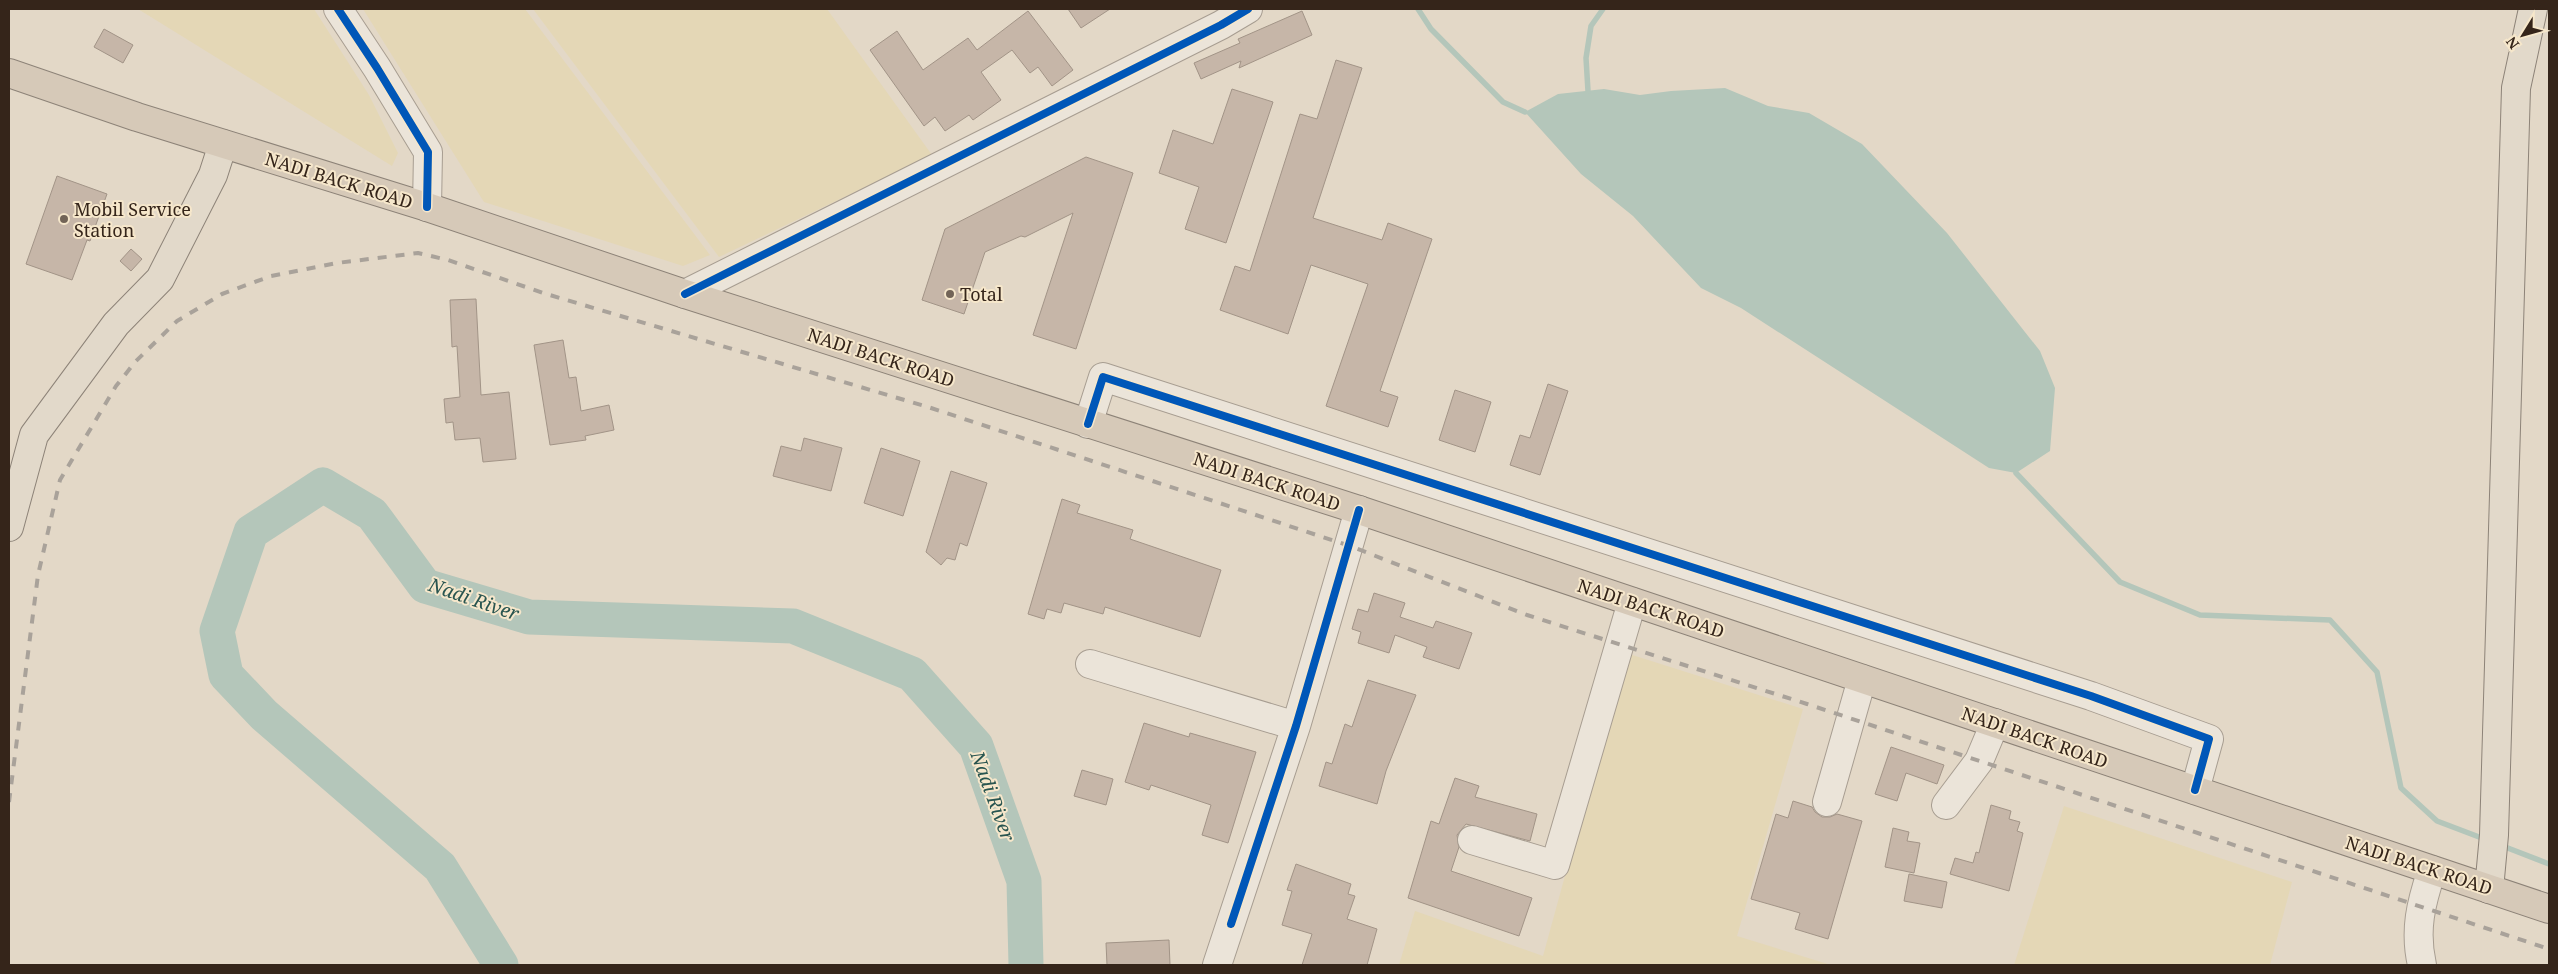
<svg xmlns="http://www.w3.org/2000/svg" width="2558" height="974" font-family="'Noto Serif',serif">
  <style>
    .farmland { fill: #e4d7b6 }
    .water { fill: #b4c6ba }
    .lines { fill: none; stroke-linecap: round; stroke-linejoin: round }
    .stream { stroke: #b4c6ba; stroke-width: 5.5 }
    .river { stroke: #b4c6ba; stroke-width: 35 }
    .building { fill: #c6b6a8; stroke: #a29487 }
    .minor-casing { stroke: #a79d91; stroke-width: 30 }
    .major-casing { stroke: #8d8378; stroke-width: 30 }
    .highway-casing { stroke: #8d8378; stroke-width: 30 }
    .minor { stroke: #ebe4d9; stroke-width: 28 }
    .major { stroke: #e2d9ca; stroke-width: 28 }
    .highway { stroke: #d6c9b8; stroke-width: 28 }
    .rail { stroke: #a9a29a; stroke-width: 4; stroke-dasharray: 9 9; stroke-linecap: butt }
    .cycleway-casing { stroke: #f6e7cb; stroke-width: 11 }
    .cycleway { stroke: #0057b8; stroke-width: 8 }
    .poi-dot { fill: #726457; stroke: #f6e7cb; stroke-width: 2 }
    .labels { text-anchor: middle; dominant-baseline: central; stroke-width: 4; stroke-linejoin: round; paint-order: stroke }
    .street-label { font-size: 18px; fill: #35251a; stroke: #f6e7cb }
    .poi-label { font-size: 18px; fill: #35251a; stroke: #f6e7cb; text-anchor: start }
    .water-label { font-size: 19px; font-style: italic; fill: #295550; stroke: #f6e7cb }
  </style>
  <rect width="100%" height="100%" fill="#e3d8c7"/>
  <path class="farmland" d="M138,9H314L369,95L398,153L392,166Z
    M363,9H525L710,255L683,266L484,202Z
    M533,9H827L932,155L719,257Z
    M1626,653L1803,709L1737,936L1831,965H1399L1415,911L1543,956Z
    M2064,806L2292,882L2270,965H2014Z"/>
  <path class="water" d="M1725,88L1768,106L1809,113L1862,144L1947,233L2040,351L2055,388L2050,451L2016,473L1989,468L1741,308L1701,288L1633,216L1581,174L1525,112L1558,94L1604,89L1640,95L1671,91Z"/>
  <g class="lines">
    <path class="stream" d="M1418,9L1431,29L1503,102L1525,112
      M1588,91L1586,58L1591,26L1603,9
      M2016,473L2120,582L2200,615L2330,620L2377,672L2401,788L2437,821L2487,840
      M2500,845L2549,864"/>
    <path class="river" d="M501,965L440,867L264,715L226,675L217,631L251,532L323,485L372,514L425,586L529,617L793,626L912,674L976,746L1024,881L1026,965"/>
  </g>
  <path class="building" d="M1068,9H1110L1081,28Z
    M1028,11L1073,70L1052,86L1038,67L1030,73L1012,50L981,72L1001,100L973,120L969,115L945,131L935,117L924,126L870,50L897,31L923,70L968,38L977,50Z
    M1302,11L1312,35L1239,68L1241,61L1201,79L1194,63L1240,43L1238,39Z
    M104,29L133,45L123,63L94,47Z
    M1336,60L1362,68L1313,218L1382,240L1388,223L1432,239L1380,391L1398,397L1388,427L1326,406L1368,284L1311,265L1288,334L1220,310L1235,266L1250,271L1300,114L1317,119Z
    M1232,89L1273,102L1226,243L1185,229L1199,187L1159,173L1173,130L1213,144Z
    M1086,157L1133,173L1076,349L1033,335L1073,213L1025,237L1021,236L985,252L964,314L922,300L945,229Z
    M57,176L107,194L90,241L87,240L72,280L26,264Z
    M131,249L142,259L131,271L120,261Z
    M476,299L481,395L509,392L516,459L483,462L480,438L455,440L453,422L446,423L444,399L460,397L457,346L452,347L450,300Z
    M563,340L569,378L576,377L581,411L609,405L614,430L585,436L586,440L550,445L534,345Z
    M1548,384L1568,391L1540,475L1510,465L1520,435L1530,438Z
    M1455,390L1491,402L1475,452L1439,440Z
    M804,438L842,448L831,491L773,476L781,446L801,451Z
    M881,448L920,461L903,516L864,503Z
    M951,471L987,483L967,546L960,543L955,560L947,558L941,565L926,552Z
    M1062,499L1080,505L1077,513L1133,530L1130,539L1221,570L1200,637L1105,607L1103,614L1064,603L1061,613L1047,609L1044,619L1028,614Z
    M1374,593L1405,603L1400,617L1433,628L1436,621L1472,633L1459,669L1423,657L1427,647L1395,635L1389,653L1358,643L1361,632L1352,629L1358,609L1368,612Z
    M1368,680L1416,695L1386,771L1377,804L1319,786L1326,762L1332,764L1345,724L1352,727Z
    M1144,723L1189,737L1190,733L1256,752L1228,843L1202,835L1211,805L1151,785L1149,790L1125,782Z
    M1891,747L1944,765L1937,784L1906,773L1897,801L1875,794Z
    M1082,770L1113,779L1106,805L1074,796Z
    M1455,778L1479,786L1475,797L1537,814L1530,841L1466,824L1457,835L1459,847L1451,871L1532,898L1519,936L1408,898L1431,821L1439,824Z
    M1793,801L1812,807L1815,812L1822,817H1830L1837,814L1862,821L1828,939L1795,929L1800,913L1751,899L1776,814L1788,818Z
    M1991,805L2011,811L2009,819L2020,822L2017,831L2023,833L2009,891L1950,874L1955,858L1973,863L1976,852L1979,853Z
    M1893,828L1909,832L1907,841L1920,843L1914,873L1885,867Z
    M1296,864L1351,884L1348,894L1355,896L1347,919L1377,929L1367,965H1302L1312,934L1282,925L1292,891L1287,890Z
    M1909,874L1947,882L1942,908L1904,901Z
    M1169,940L1170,965H1107L1106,943Z"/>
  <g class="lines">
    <g class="minor-casing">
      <path id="minor" d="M338,9L377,68L428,152L427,207
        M685,294L1221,25L1248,9
        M1088,424L1103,377L2091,696L2209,739L2195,790
        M1090,664L1296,726
        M1827,802L1862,679
        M1946,805L1979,761L1995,723
        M1472,840L1555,865L1632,602
        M1217,965L1296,726L1359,510
        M2422,965C2414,930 2421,903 2432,870"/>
    </g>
    <g class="major-casing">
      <path id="major" d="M9,527L34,435L116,324L160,279L213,175L223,144
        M2489,889L2494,835L2516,88L2533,9"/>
    </g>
    <g class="highway-casing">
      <path id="highway" d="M9,73L137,117L427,207L685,294L1359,510L2549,909"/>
    </g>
    <use href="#minor" class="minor"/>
    <use href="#major" class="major"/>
    <use href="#highway" class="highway"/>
    <path class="rail" d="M9,802L38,575L60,480L116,386L136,361L177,321L222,294L271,276L337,263L418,253L448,260L543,293L928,407L1350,546L1527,615L1807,704L2549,949"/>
    <g class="cycleway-casing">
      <path id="cycleway" d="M338,9L377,68L428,152L427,207
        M685,294L1221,25L1248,9
        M1088,424L1103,377L2091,696L2209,739L2195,790
        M1231,924L1296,726L1359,510"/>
    </g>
    <use href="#cycleway" class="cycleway"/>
  </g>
  <g class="poi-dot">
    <circle cx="64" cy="219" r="5"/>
    <circle cx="950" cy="294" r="5"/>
  </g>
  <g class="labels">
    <g class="street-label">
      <text transform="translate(339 180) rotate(17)">NADI BACK ROAD</text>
      <text transform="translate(881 357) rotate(18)">NADI BACK ROAD</text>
      <text transform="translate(1267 481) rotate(18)">NADI BACK ROAD</text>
      <text transform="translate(1651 608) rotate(18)">NADI BACK ROAD</text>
      <text transform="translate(2035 737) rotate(19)">NADI BACK ROAD</text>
      <text transform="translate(2419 865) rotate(18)">NADI BACK ROAD</text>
    </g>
    <g class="poi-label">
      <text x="74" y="209">Mobil Service<tspan x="74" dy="21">Station</tspan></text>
      <text x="960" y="294">Total</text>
    </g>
    <g class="water-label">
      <text transform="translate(474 599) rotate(19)">Nadi River</text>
      <text transform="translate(993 796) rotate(70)">Nadi River</text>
    </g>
  </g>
  <rect width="2558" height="974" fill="none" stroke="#35251a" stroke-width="20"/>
  <g transform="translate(2523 35) rotate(233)" stroke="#f6e7cb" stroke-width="4" paint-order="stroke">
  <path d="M0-4L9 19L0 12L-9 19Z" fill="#35251a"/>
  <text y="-8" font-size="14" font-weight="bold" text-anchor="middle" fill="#35251a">N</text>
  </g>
</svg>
